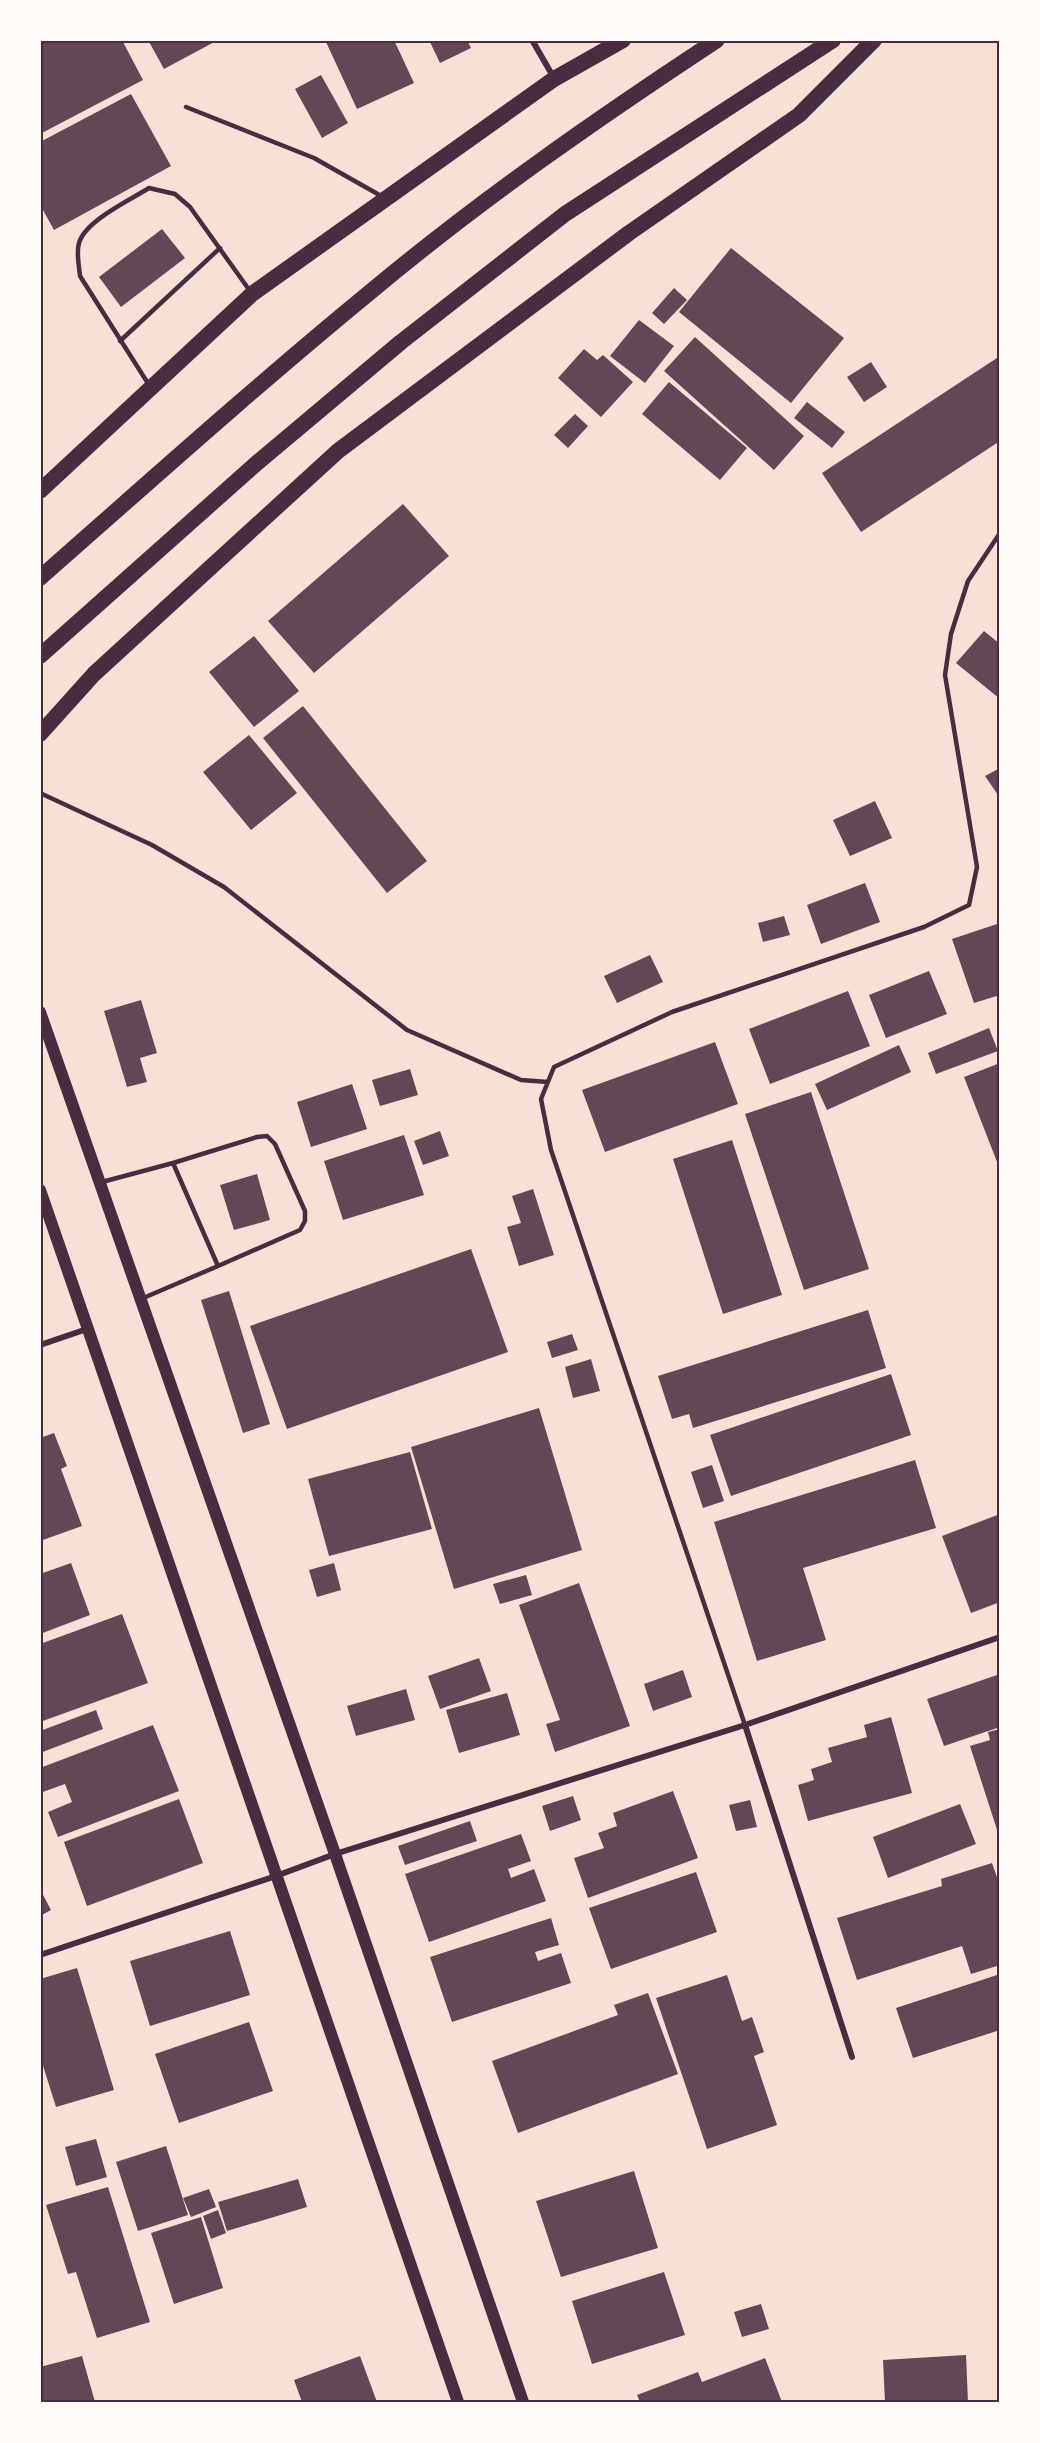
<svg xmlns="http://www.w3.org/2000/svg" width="1040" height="2443" font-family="'Fira Sans Condensed',sans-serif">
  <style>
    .building { fill: #644757 }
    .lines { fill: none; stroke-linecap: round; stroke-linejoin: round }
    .service { stroke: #4a2c40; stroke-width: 4.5 }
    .minor { stroke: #4a2c40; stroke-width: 6 }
    .secondary { stroke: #4a2c40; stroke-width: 12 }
    .trunk { stroke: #4a2c40; stroke-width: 16 }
    .neatline { fill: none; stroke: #4a2c40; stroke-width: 2 }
  </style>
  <rect width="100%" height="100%" fill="#f7e1d7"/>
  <path class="building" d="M40,40H122L143,80L40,134Z
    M148,40H218L164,69Z
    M330,40H394L414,83L357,109L326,42Z
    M429,40H467L471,48L440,63Z
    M321,75L348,123L322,138L295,89Z
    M131,94L171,166L54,230L43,210L40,211V142Z
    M162,229L185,258L121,307L99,277Z
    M731,248L844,338L791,403L679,312Z
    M674,288L687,300L664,324L652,313Z
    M639,320L674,346L645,383L610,356Z
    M695,337L804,436L774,470L664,371Z
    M584,349L597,360L603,355L633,382L601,417L558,378Z
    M1000,356V441L861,532L822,473Z
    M871,362L887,387L864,402L847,377Z
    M669,382L747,448L720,480L642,414Z
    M807,402L845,432L832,448L794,418Z
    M575,414L588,426L568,448L554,435Z
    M403,504L449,556L314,673L268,621Z
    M984,631L1000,644V699L956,663Z
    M254,636L299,691L254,727L209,672Z
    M303,706L427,861L387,893L263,738Z
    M249,735L297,793L251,830L203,772Z
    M1000,768V798L985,776Z
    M875,801L892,838L850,856L833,820Z
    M865,883L880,922L821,944L807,905Z
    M784,916L790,935L763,942L758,923Z
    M1000,923V995L974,1003L952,939Z
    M650,955L663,982L617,1003L604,976Z
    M929,971L947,1014L886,1038L869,995Z
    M848,991L870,1046L770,1084L749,1029Z
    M141,1000L157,1053L140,1058L147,1082L127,1087L104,1011Z
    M989,1028L998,1051L936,1074L928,1053Z
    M715,1042L738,1104L605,1152L582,1090Z
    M899,1045L911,1072L827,1110L815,1084Z
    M1000,1063V1167H999L964,1077Z
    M410,1069L418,1095L380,1106L372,1080Z
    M352,1084L367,1129L311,1147L297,1102Z
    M811,1092L869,1269L804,1290L745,1114Z
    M440,1131L449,1156L423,1165L414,1141Z
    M404,1135L424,1195L343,1220L324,1161Z
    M732,1140L782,1295L723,1314L673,1159Z
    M257,1174L270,1220L234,1230L220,1185Z
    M533,1189L554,1255L519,1266L507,1227L521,1223L512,1196Z
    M471,1249L508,1352L287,1429L250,1326Z
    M229,1291L270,1424L243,1433L201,1300Z
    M868,1310L886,1368L693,1428L689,1414L672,1419L658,1376Z
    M572,1334L578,1350L552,1358L547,1342Z
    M591,1359L600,1391L573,1398L565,1367Z
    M891,1374L911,1435L731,1496L710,1435Z
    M539,1408L582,1550L454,1589L411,1447Z
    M54,1433L67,1466L61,1469L82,1526L40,1541V1438Z
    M410,1452L432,1529L329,1556L308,1479Z
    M915,1460L936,1528L803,1568L826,1640L757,1661L714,1522Z
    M712,1465L724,1501L703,1508L691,1472Z
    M1000,1514V1602L971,1613L942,1536Z
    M71,1563L90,1615L40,1634V1574Z
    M334,1563L341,1590L317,1597L309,1570Z
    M526,1575L532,1595L500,1604L493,1584Z
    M579,1583L630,1726L555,1752L546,1724L560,1720L519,1605Z
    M122,1614L148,1683L40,1722V1644Z
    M479,1658L491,1691L440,1709L428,1676Z
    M683,1670L692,1697L653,1711L644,1684Z
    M1000,1674V1727L944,1746L927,1699Z
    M406,1689L415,1720L356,1736L347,1706Z
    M507,1693L520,1735L459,1753L446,1710Z
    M96,1710L103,1729L40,1753V1731Z
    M891,1717L912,1793L808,1821L798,1785L814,1780L811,1769L832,1762L828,1748L867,1737L864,1725Z
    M153,1725L179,1791L58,1837L48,1812L72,1802L65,1784L40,1793V1768Z
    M1000,1729V1836H999L970,1746L990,1740L988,1732Z
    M673,1791L698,1858L588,1898L574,1858L604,1848L598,1833L617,1826L613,1813Z
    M573,1796L581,1820L550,1831L542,1806Z
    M179,1799L203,1863L87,1906L64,1842Z
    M750,1800L757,1827L736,1831L729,1805Z
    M960,1804L976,1844L888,1878L873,1837Z
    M470,1821L477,1841L405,1865L398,1846Z
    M521,1834L531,1861L508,1869L511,1878L534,1869L546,1901L429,1942L405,1874Z
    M992,1863L1000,1886V1965L971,1974L962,1946L857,1980L837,1918L942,1886L941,1879Z
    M696,1872L717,1932L611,1969L589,1908Z
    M40,1889L51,1910L40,1916Z
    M551,1918L559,1945L535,1952L538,1961L561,1953L571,1983L452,2022L430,1957Z
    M230,1931L250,1995L150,2026L130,1961Z
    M77,1968L114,2090L56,2107L40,2056V1979Z
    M1000,1974V2030L913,2058L896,2008Z
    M727,1975L742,2021L752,2017L764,2052L754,2056L777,2125L707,2149L656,1998Z
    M648,1993L678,2074L518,2133L492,2061L618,2015L614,2005Z
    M249,2022L273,2091L179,2123L155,2054Z
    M96,2139L107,2177L76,2186L65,2147Z
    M166,2146L188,2215L138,2231L116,2162Z
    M634,2171L658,2248L561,2277L536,2201Z
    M298,2179L307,2207L227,2231L218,2202Z
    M108,2187L150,2322L97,2338L76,2272L68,2274L46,2205Z
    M209,2189L216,2207L191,2217L183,2198Z
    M218,2210L226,2233L211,2239L203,2216Z
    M201,2217L223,2288L174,2304L151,2233Z
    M664,2272L685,2335L592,2364L572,2301Z
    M761,2304L769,2329L742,2337L734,2312Z
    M966,2355L968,2402H885L883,2360Z
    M82,2356L95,2402H40V2367Z
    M360,2356L377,2402H302L294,2380Z
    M765,2358L782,2402H640L637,2395L698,2372L702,2382Z"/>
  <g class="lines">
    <path class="service" d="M186,107L314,158L383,197
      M120,341L220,248
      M149,385L80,276C79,265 76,253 79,243C85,221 130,200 149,188L175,194L190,207L250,291
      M40,793L152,845L224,887L407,1030L521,1080L548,1082
      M173,1163L257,1137L267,1136L275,1144L305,1211V1221L300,1230L218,1266
      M102,1182L173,1163L218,1266L141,1299
      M745,1725L551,1150L541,1099L554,1067L672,1012L924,927L969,905L977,867L945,675L951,634L968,581L1000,533"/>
    <path class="minor" d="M532,40L554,78
      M40,1345L87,1329
      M745,1725L852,2057
      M40,1955L276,1876L335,1854L745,1725L1000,1637"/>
    <path class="secondary" d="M40,1012L335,1854L523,2402
      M40,1190L458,2402"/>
    <path class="trunk" d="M40,491L252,294L554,79L623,40
      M40,578C149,482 257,385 369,293C479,201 597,119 717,40
      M40,656L258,462L401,342L565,214L833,40
      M40,734L94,674L338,451L629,233L799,115L874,40"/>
  </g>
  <rect width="1040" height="2443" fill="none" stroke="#fffaf5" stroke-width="84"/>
  <rect x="42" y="42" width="956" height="2359" class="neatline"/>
</svg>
